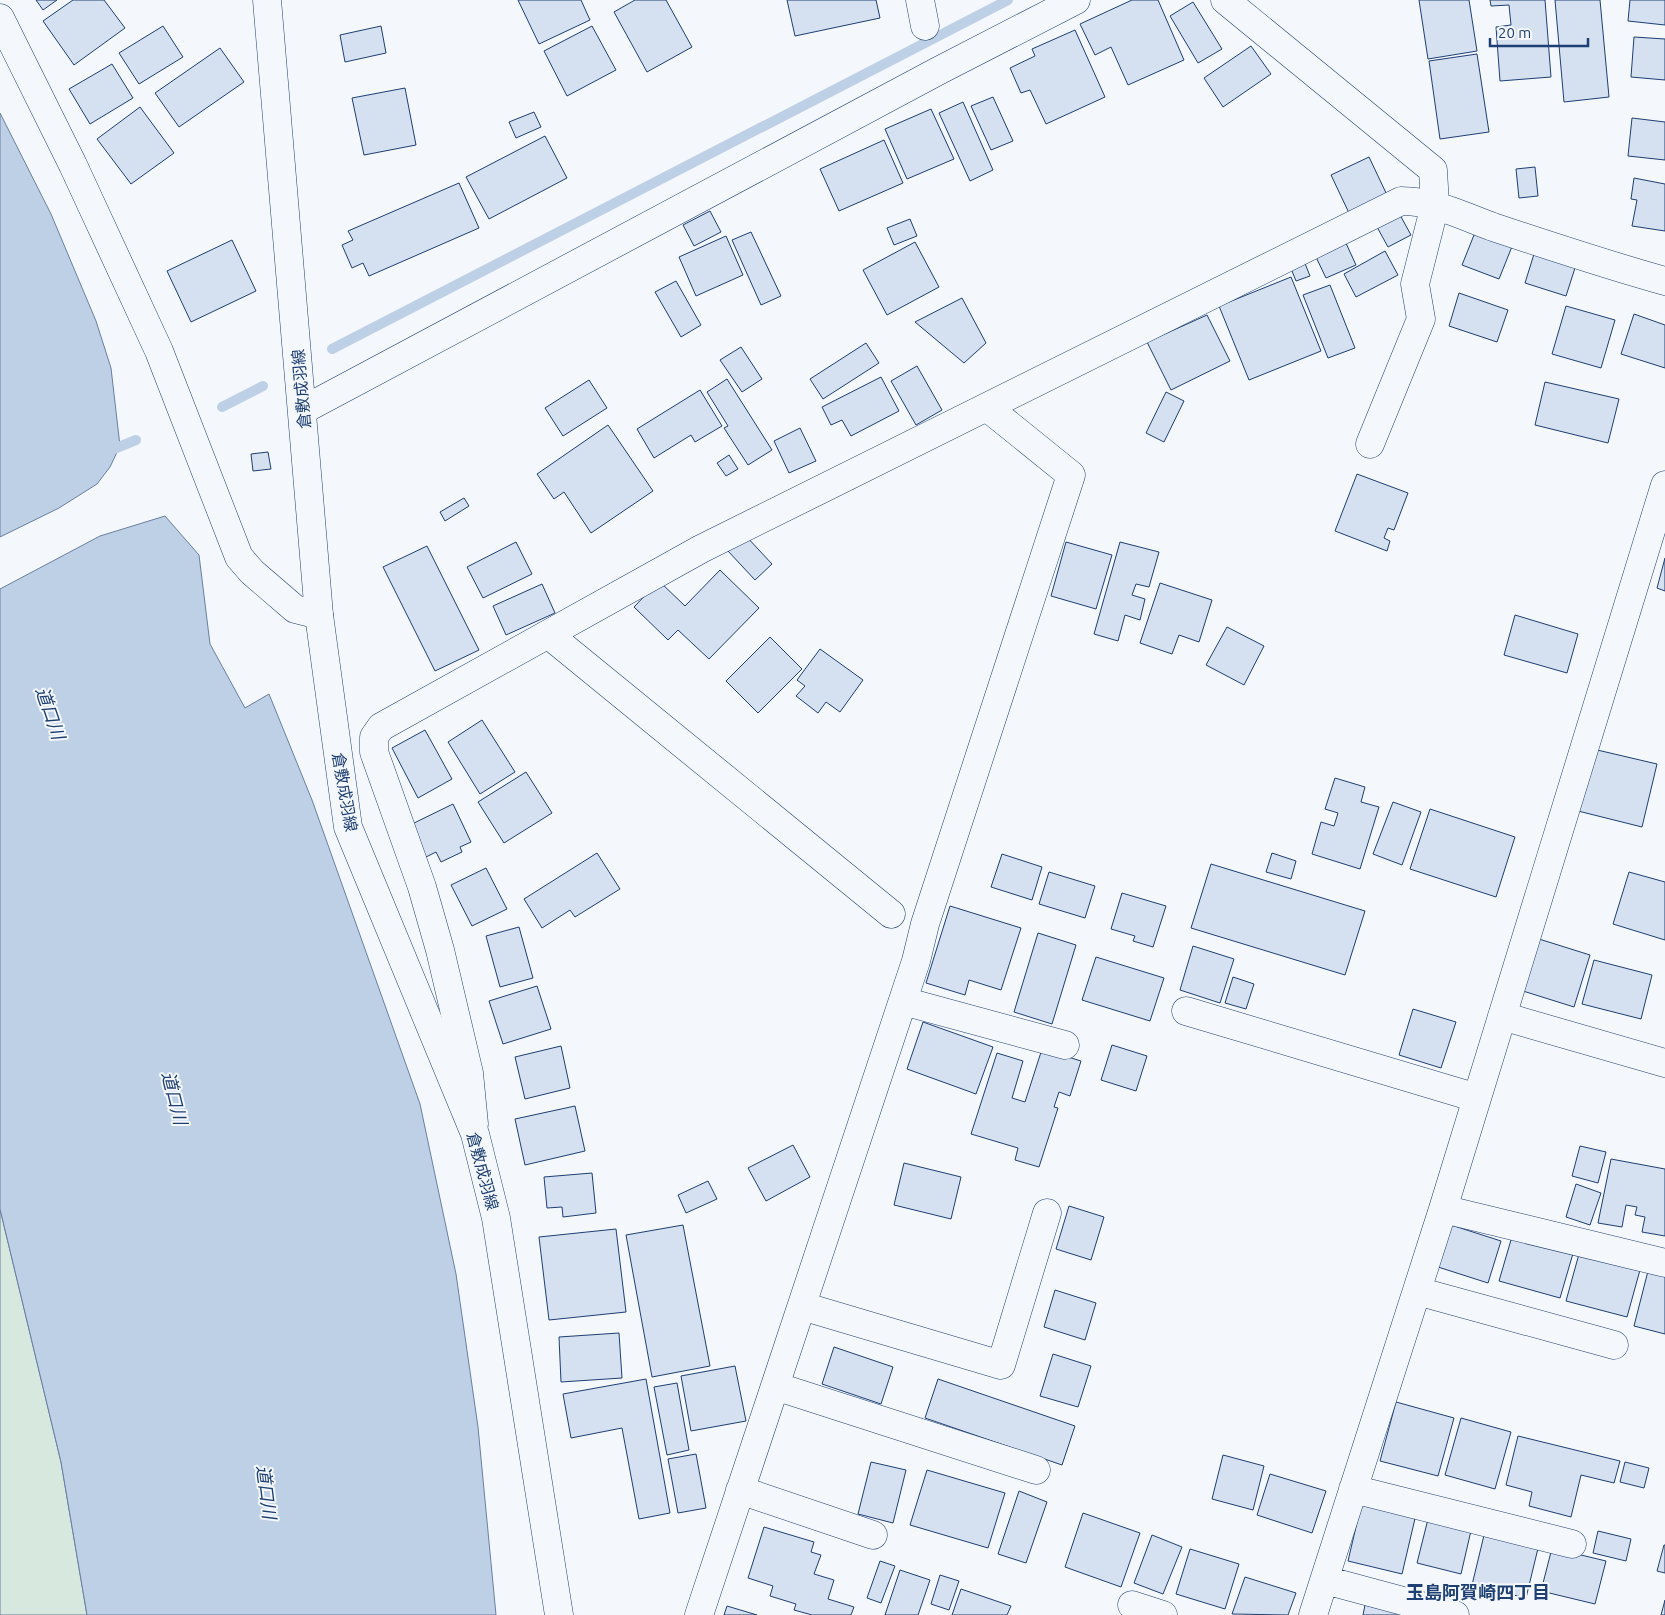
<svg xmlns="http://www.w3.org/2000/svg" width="1665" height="1615" font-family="Ubuntu,'Noto Sans JP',sans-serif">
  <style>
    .green { fill: #d7e8df; stroke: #687fa3 }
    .water { fill: #bed0e5; stroke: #687fa3 }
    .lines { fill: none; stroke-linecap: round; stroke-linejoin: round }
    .stream { stroke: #bed0e5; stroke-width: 10 }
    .building { fill: #d5e0f0; stroke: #1d3f73 }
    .minor-casing { stroke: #1d3f73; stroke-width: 29 }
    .major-casing { stroke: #1d3f73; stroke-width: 29 }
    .minor { stroke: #f4f7fb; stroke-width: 28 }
    .major { stroke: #f4f7fb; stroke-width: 28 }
    .labels { text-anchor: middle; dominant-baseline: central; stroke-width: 4; stroke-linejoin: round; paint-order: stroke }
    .street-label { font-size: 16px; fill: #1d3f73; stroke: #f4f7fb }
    .water-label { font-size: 18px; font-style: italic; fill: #1d3f73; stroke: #f4f7fb }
    .neighbourhood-label { font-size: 18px; font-weight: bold; fill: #1d3f73; stroke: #f4f7fb }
  </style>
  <rect width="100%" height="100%" fill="#f4f7fb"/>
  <path class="green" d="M0,1209L61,1462L87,1615H0Z"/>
  <path class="water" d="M0,113L51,214L96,321L111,368L120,446L110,467L97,484L59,508L0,537Z
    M165,516L199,555L210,644L245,708L269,694L312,800L420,1104L456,1274L478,1427L496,1615H87L61,1462L0,1209V589L100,536Z"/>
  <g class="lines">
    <path class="stream" d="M332,349L1008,0
      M222,407L263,386
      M109,451L136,440"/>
  </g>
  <path class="building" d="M36,0H57L43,10Z
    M73,0H104L125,28L74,65L43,21Z
    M518,0H581L590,20L539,44Z
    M635,0H666L692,47L647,72L614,12Z
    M787,0H876L880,18L795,36Z
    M1132,0H1158L1184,60L1128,85L1111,47L1095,55L1080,24Z
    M1419,0H1469L1477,51L1428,59Z
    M1490,0H1545L1551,77L1500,81L1496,27L1511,25L1509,5L1491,6Z
    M1555,0H1600L1609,97L1564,102Z
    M1630,0H1665V25L1628,21Z
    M1193,2L1222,49L1198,63L1170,16Z
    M163,26L183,57L139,84L119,53Z
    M381,26L386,53L345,62L340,35Z
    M592,26L616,70L567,96L544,51Z
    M1075,30L1105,97L1046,124L1030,90L1021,93L1010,68L1035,56L1032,49Z
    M1634,37L1665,39V80L1631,77Z
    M1251,46L1271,74L1223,107L1204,78Z
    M220,48L244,82L179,127L155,93Z
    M1477,54L1489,132L1440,139L1429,61Z
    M112,64L133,98L90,124L69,89Z
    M405,88L416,145L364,155L352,98Z
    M993,97L1013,141L991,150L971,106Z
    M963,102L993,170L970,181L939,113Z
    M140,107L174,153L131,184L97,139Z
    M931,109L954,159L907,179L885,129Z
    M534,112L541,127L516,138L509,122Z
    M1632,118L1665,122V160L1628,156Z
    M545,136L567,178L489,219L466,177Z
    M884,140L903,183L839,211L820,169Z
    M1369,157L1387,195L1349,213L1331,175Z
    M1535,167L1538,196L1519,198L1516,169Z
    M1634,178L1665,184V231L1632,226L1637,200L1631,199Z
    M459,183L479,228L369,276L363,263L352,268L342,245L353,240L348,231Z
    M710,211L721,232L694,246L683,225Z
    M1400,215L1411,235L1388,247L1377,227Z
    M910,219L917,236L894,245L887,228Z
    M1476,230L1513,244L1499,279L1462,265Z
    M751,232L781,296L761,305L732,240Z
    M726,236L743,275L696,296L679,257Z
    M232,240L256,291L191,322L167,271Z
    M1345,241L1356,265L1326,278L1315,255Z
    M915,242L939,287L887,315L863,270Z
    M1385,251L1398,275L1356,297L1344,274Z
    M1534,254L1575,268L1566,296L1525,283Z
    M1304,261L1310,276L1296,281L1290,266Z
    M1291,277L1321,351L1249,380L1219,306Z
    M676,281L701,325L681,337L655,292Z
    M1330,285L1355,348L1328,358L1303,295Z
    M1459,293L1508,310L1497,342L1449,326Z
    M962,298L986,343L964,363L915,322Z
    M1566,306L1615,320L1601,368L1552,354Z
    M1634,314L1665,325V368L1621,354Z
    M1207,315L1230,361L1171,390L1147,342Z
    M866,343L879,363L823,399L810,379Z
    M741,347L762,379L742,392L720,360Z
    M917,366L942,410L916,425L891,381Z
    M881,377L899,411L851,436L842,420L831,425L822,407Z
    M727,379L772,450L748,465L724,428L728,426L707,392Z
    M589,380L607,408L563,436L545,408Z
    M1545,382L1619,399L1608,443L1535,425Z
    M700,390L722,426L695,442L691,435L654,458L637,429Z
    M1166,392L1184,401L1164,442L1146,433Z
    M608,425L653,491L591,533L564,492L554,499L537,474Z
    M800,428L816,461L789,473L774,441Z
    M268,452L271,469L253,471L251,454Z
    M729,455L738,469L726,476L717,463Z
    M1357,474L1408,493L1394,530L1388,528L1384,538L1390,541L1387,551L1335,531Z
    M464,498L469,506L445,521L440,512Z
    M745,535L772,564L755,580L728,551Z
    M516,542L532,574L483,598L467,567Z
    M1066,542L1112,555L1096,609L1051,596Z
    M1120,542L1159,552L1149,587L1136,584L1132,595L1145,599L1140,620L1125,615L1118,641L1094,634Z
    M427,546L479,650L435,671L383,567Z
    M1665,558V591L1657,588Z
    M720,570L759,608L709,659L678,630L668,640L634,607L659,581L685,606Z
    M1160,583L1212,600L1199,642L1179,635L1172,654L1140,643Z
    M542,584L555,613L506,635L493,606Z
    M1515,615L1578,634L1567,673L1504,655Z
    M1227,627L1264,646L1244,685L1206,665Z
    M770,637L802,669L758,713L726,681Z
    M820,649L863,680L840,712L826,702L818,713L796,696L805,686L797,680Z
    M482,720L515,772L480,794L448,742Z
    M425,730L452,779L418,798L392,748Z
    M1593,749L1657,764L1642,827L1578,811Z
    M526,772L552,813L504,843L478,802Z
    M1335,778L1365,787L1361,802L1379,807L1360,869L1312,854L1321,822L1334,826L1338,813L1325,809Z
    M1393,802L1421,812L1402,865L1373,854Z
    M453,804L471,842L460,847L462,852L441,862L436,852L426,857L410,825Z
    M1430,809L1515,837L1496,897L1410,869Z
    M597,853L620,889L575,917L570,910L542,928L524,899Z
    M1272,853L1296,861L1291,879L1266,872Z
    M1002,854L1042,867L1032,900L991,887Z
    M1211,864L1365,911L1345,975L1191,928Z
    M486,868L507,909L472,926L451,885Z
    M1049,872L1095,886L1085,918L1039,904Z
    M1629,872L1665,882V940L1613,924Z
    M1122,893L1166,906L1153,947L1133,941L1135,936L1111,929Z
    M950,906L1021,928L1001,990L969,980L965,995L926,983Z
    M519,927L533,978L500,987L486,936Z
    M1038,933L1076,945L1052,1024L1014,1012Z
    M1539,939L1590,955L1574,1007L1523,991Z
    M1193,946L1234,959L1220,1003L1180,990Z
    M1096,957L1164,978L1150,1021L1082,1000Z
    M1594,960L1652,975L1641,1019L1582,1004Z
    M1233,977L1254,984L1246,1009L1225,1003Z
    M537,986L551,1029L503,1044L489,1001Z
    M1413,1009L1456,1022L1441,1068L1399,1055Z
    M923,1022L993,1047L976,1094L907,1069Z
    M1112,1045L1147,1056L1136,1091L1101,1080Z
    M561,1046L570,1088L525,1099L515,1057Z
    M1042,1049L1081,1061L1070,1096L1059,1092L1054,1107L1058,1108L1039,1167L1015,1160L1018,1148L971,1134L997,1053L1023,1061L1012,1098L1025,1102Z
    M575,1106L585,1151L525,1165L515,1119Z
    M793,1145L810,1177L766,1201L748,1168Z
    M1580,1146L1606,1152L1598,1183L1572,1176Z
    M1611,1159L1665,1169V1236L1642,1232L1645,1217L1635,1215L1637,1207L1626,1205L1622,1227L1598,1223Z
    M904,1163L961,1177L951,1219L894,1205Z
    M592,1173L596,1213L563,1217L562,1207L547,1208L544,1177Z
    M708,1181L717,1199L686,1213L678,1195Z
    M1576,1184L1601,1193L1590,1225L1566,1217Z
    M1069,1206L1104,1217L1091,1260L1056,1249Z
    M683,1225L710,1366L652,1377L626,1235Z
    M1451,1225L1501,1241L1488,1283L1438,1267Z
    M616,1229L626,1312L549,1320L539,1237Z
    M1513,1233L1574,1250L1560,1298L1499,1281Z
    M1579,1254L1640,1270L1627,1317L1566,1301Z
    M1648,1271L1665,1275V1334L1634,1326Z
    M1055,1290L1096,1303L1085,1340L1044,1327Z
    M619,1333L622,1378L561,1382L559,1337Z
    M834,1347L893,1367L881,1404L822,1384Z
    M1053,1354L1091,1366L1078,1407L1040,1396Z
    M735,1366L746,1421L691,1431L681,1376Z
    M646,1379L670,1513L639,1519L622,1428L571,1438L563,1394Z
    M938,1379L1075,1426L1062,1465L925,1418Z
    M677,1383L689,1450L667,1455L654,1387Z
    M1396,1402L1454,1418L1438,1476L1380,1461Z
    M1461,1418L1511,1432L1495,1489L1445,1475Z
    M1518,1436L1620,1461L1614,1483L1581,1475L1571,1517L1529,1506L1532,1492L1506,1485Z
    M696,1454L706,1508L678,1513L668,1459Z
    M1223,1455L1264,1466L1253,1510L1212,1499Z
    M871,1462L906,1470L893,1523L858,1514Z
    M1625,1462L1649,1468L1644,1488L1620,1482Z
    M927,1470L1005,1493L988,1548L910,1525Z
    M1270,1474L1326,1491L1312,1533L1257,1515Z
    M1019,1491L1047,1502L1026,1563L998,1554Z
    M1363,1497L1417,1510L1402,1574L1348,1561Z
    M1430,1511L1473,1522L1461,1574L1417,1563Z
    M1083,1513L1140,1533L1121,1587L1065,1567Z
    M764,1527L814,1542L811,1552L821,1555L814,1574L834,1580L828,1599L854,1607L851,1615H812L794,1610L796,1604L770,1596L773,1586L748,1578Z
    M1486,1527L1540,1540L1526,1598L1472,1585Z
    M1598,1531L1631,1539L1626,1561L1593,1553Z
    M1152,1535L1182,1547L1163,1594L1134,1583Z
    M1664,1545H1665V1573L1657,1571Z
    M1552,1548L1606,1561L1595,1604L1541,1591Z
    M1190,1549L1239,1564L1225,1609L1176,1594Z
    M880,1561L895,1566L881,1603L867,1598Z
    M900,1570L930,1580L918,1615H885Z
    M940,1575L959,1581L949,1610L931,1604Z
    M1245,1577L1296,1593L1288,1615L1232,1614Z
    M961,1589L1011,1606L1007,1615H952Z
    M1665,1600V1615H1661Z
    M1365,1605L1406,1615H1363Z
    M727,1606L757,1615H724Z"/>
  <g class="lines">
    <g class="minor-casing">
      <path id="minor" d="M920,0L925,26
        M1225,0L1433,170L1435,205L1415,284L1421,319L1370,444
        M0,18L73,165L159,351L239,557L252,572L295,609L319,615
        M303,410L940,70L1076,0
        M549,635L891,914
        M903,1001L1065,1045
        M1186,1011L1477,1098
        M1502,1016L1665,1063
        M474,1124L469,1073L440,950L422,887L374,752V737L381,727L701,549L1401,201C1434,201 1463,216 1493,227C1550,246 1607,265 1665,281
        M1443,1209L1665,1263
        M1417,1291L1614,1345
        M802,1306L1001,1365L1047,1213
        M775,1386L1036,1470
        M1353,1489L1572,1544
        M740,1490L873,1535
        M1325,1580L1455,1615
        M1132,1605L1163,1615
        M699,1615L916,961L925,924L1071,475L988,408
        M1313,1615L1443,1209L1665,485"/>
    </g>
    <g class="major-casing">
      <path id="major" d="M267,0L319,615L348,827L475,1134L496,1218L559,1615"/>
    </g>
    <use href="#minor" class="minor"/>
    <use href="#major" class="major"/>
  </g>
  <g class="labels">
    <g class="street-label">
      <text transform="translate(301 389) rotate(-95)">倉敷成羽線</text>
      <text transform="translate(345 792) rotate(80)">倉敷成羽線</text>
      <text transform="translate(483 1171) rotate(75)">倉敷成羽線</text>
    </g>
    <g class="water-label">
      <text transform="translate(51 713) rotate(71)">道口川</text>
      <text transform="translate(175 1098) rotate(76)">道口川</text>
      <text transform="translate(267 1492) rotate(83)">道口川</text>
    </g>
    <g class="neighbourhood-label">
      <text x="1478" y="1592">玉島阿賀崎四丁目</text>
    </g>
  </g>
  <path d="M1490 38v8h98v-8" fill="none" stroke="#1d3f73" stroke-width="2.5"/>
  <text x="1498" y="38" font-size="15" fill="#1d3f73" stroke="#f4f7fb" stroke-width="4" paint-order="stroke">20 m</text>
</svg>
